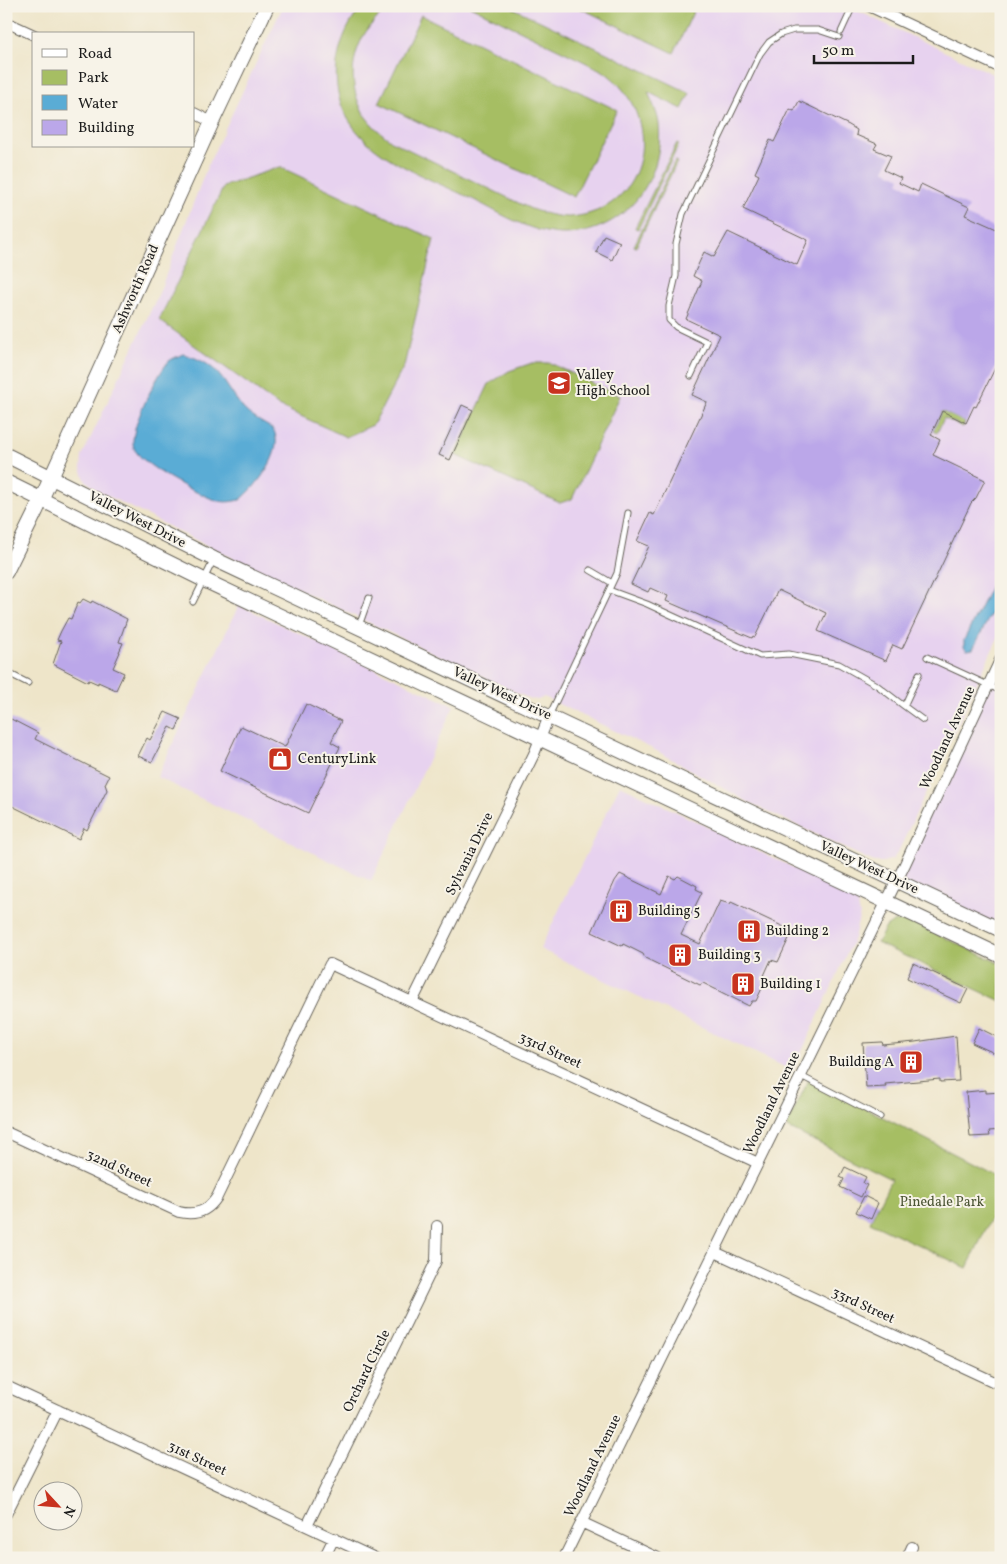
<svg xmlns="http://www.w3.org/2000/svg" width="1007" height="1564" font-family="Vollkorn,serif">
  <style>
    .built { fill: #e7d2ef }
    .green { fill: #a6be63; stroke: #616d40 }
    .water { fill: #5aacd5; stroke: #3b6478 }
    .building { fill: #bba7e9 }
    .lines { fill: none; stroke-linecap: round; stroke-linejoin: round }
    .lane-casing { stroke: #666259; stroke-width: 7 }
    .street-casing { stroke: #666259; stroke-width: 12 }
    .secondary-casing { stroke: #666259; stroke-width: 16 }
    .lane { stroke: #fff; stroke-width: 5 }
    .street { stroke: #fff; stroke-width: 10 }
    .secondary { stroke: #fff; stroke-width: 14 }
    .labels { text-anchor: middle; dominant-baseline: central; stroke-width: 4; stroke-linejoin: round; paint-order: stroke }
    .street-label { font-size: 14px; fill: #1c1c1c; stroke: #f7f3e8 }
    .poi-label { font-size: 14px; fill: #1c1c1c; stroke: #f7f3e8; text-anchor: start }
    .park-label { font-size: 14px; fill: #4c5535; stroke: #f7f3e8 }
  </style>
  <rect width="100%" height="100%" fill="#f7f3e8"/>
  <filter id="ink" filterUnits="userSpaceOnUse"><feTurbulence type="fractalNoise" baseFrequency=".02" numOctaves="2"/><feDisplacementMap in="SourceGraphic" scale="10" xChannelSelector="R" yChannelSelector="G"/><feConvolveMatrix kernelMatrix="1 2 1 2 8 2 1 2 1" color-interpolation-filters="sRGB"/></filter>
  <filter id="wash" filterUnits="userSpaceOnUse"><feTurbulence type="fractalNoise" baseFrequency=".0096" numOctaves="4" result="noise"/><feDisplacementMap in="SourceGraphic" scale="20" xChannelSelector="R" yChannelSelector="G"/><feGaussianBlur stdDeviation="1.12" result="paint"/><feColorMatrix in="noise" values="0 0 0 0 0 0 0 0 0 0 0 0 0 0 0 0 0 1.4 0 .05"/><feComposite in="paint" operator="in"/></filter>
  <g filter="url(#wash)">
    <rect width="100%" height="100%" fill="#eee5c9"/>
    <path class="built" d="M283,6H847L1001,78V631L899,850L893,859L883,862H874L750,803L657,751L544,697L538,700L530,699L216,550L98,491L85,480L81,468L82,456L159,293L207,167Z
      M239,605L454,706L371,881L157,777Z
      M1001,659V930L896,881Z
      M620,785L847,893L856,899L860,914L854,938L793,1071L540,949Z"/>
    <path class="green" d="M364,6H393C356,28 342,74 363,112C370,125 382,134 393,142L531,209C543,213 556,217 569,217C650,212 666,115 603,71L470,6H509L690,93L682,109L648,92C652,102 658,114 659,124C665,182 622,235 562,234C529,233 497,211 468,197C409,169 328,144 337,63C340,42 348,21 364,6Z
      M576,6H696L674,53Z
      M421,15L617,110L574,197L379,103Z
      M677,143L679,144L638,229L635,228Z
      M675,161L677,162L636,247L634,246Z
      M280,167L434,239L404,366L373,425L346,437L279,406L159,320L224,186Z
      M532,363H550L620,396L572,499L560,503L455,455L489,384L509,371Z
      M942,411L965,422L963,427L944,418L937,433L933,431Z
      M895,921L911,922L1001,964V1001L877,943L886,927Z
      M809,1079L1001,1178V1198L967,1268L870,1222L891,1179L786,1127Z"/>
    <path class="water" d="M183,354C220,364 221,380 242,407C249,416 263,423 273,429C286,450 256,488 240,500C234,501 226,503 220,501C203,498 140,465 134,448C127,432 158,373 169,361C173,358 179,356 183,354Z
      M1001,566V594L973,649L967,650L964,647V640Z"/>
    <g id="blocks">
      <path class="building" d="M799,101L849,125L857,130L856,135L877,144L874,149L891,156L884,170L901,178L899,183L918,192L921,184L969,207L965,215L1001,231V356L976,407L974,406L966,423L942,411L931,435L940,440L933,455L985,480L976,498L971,503L902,649L893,645L886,661L818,631L826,613L778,590L755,637L753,636L752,638L666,601L668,596L650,588L648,592L631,584L649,546L637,541L650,513L654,515L707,402L692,395L720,335L686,319L702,281L693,276L704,252L714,257L728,232L797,265L808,240L743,209L759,175L755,173L770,140L774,142L790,109L794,111Z
        M604,235L620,242L612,260L596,252Z
        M462,405L473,410L450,460L439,455Z
        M83,599L91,603L92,601L127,619L119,642L123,643L119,652H120L113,668L124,673L116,690L98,682V684L89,680L88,682L53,664L61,641L57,640L61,631L68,618L71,619L78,602L80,603Z
        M306,704L341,721L331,742L340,747L308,813L220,771L241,726L285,747Z
        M165,712L181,719L176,730L170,727L152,762L138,756L147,738L150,740Z
        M11,719L38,733L35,739L109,776L105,784L107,790L87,830L84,828L79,839L6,803V729Z
        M620,874L661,894L669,876L675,879L678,876L697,886L696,889L702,892L681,935L700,944L720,901L730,904L731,902L784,927L783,929L791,934L778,962L771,960L762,980L764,984L756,1001H752L749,1006L703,983L700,985L645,958L643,954L623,944L622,946L592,932L615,881Z
        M913,963L968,989L961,1003L907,978Z
        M979,1028L1001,1039V1056L972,1043Z
        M956,1036L959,1081L940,1082V1079L885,1084L886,1087L866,1088L863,1043L882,1042L883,1045L915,1042Z
        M986,1090V1093L1001,1092V1130L989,1131L990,1136L970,1137L966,1092Z
        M845,1167L866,1177L863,1183L867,1185L861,1197L840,1187L844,1179L840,1177Z
        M864,1196L878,1203L871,1219L856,1212Z"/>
    </g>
  </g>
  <g filter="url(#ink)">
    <use href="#blocks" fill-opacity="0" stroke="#666259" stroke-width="1"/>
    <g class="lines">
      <g class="lane-casing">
        <path id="lane" d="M841,32L853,6
          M691,376L707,342L676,327L669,320V306L676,276V244L683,214L760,54L769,42L781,34L794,30H818L839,37
          M590,570L612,583
          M609,590L647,604L760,656L789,654L839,664L878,686L904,706
          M193,602L214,559
          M359,626L369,598
          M927,657L1001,691
          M6,672L28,683
          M919,674L904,706L923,720
          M549,716L617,573L628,513
          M801,1076L880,1117"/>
      </g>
      <g class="street-casing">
        <path id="street" d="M869,6L1001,68
          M6,22L34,35
          M194,113L212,122
          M412,1002L534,754L549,716
          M6,1132L179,1212C196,1216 208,1211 217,1197L330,964L758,1163
          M715,1252L1001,1385
          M6,1386L375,1558
          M6,1514L58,1410
          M581,1522L658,1558
          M307,1526L436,1261L437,1226
          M324,1558L334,1538
          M564,1558L905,864L1001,658
          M907,1558L912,1547"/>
      </g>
      <g class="secondary-casing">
        <path id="secondary" d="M6,455L214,559L1001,930
          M6,482L204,580L1001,956
          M6,572L36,511L212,122L267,6"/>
      </g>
      <use href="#lane" class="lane"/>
      <use href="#street" class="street"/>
      <use href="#secondary" class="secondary"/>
    </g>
  </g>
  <defs>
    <g id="school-square" transform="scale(1.25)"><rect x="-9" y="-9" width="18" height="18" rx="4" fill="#c8321e" stroke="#f7f3e8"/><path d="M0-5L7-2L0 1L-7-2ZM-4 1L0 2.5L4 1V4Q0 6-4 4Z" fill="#fff"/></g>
    <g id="shop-square" transform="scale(1.25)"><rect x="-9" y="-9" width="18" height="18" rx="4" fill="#c8321e" stroke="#f7f3e8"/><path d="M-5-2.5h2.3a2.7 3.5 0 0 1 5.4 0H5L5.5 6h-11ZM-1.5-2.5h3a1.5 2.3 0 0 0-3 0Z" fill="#fff"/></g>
    <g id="building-square" transform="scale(1.25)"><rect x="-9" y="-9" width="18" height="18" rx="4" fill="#c8321e" stroke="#f7f3e8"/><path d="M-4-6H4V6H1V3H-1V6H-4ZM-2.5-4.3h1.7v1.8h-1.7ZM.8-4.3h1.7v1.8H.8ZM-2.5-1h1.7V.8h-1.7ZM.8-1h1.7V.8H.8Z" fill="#fff"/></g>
  </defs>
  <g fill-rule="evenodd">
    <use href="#school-square" x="559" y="383"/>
    <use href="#shop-square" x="280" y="759"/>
    <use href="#building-square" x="621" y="911"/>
    <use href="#building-square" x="749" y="931"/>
    <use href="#building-square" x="680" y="955"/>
    <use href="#building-square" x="743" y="984"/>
    <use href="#building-square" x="911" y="1062"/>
  </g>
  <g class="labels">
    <g class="street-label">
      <text transform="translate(136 289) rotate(-66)">Ashworth Road</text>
      <text transform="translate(137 520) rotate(27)">Valley West Drive</text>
      <text transform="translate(502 694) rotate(25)">Valley West Drive</text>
      <text transform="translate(948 738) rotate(-65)">Woodland Avenue</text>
      <text transform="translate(470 854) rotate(-64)">Sylvania Drive</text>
      <text transform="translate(869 868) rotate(25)">Valley West Drive</text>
      <text transform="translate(550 1051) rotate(25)">33rd Street</text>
      <text transform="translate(772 1103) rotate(-64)">Woodland Avenue</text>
      <text transform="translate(119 1169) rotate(25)">32nd Street</text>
      <text transform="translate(863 1306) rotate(25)">33rd Street</text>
      <text transform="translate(367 1371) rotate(-64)">Orchard Circle</text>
      <text transform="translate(197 1459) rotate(25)">31st Street</text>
      <text transform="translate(593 1466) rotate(-64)">Woodland Avenue</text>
    </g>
    <g class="poi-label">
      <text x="576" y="375">Valley<tspan x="576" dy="16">High School</tspan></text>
      <text x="298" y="759">CenturyLink</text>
      <text x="638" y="911">Building 5</text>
      <text x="766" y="931">Building 2</text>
      <text x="698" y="955">Building 3</text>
      <text x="760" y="984">Building 1</text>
      <text x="894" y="1062" text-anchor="end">Building A</text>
    </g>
    <g class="park-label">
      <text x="942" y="1202">Pinedale Park</text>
    </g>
  </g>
  <rect width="1007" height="1564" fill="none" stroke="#f7f3e8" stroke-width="25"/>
  <rect x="32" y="32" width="162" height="115" fill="#f7f3e8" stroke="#9f9d96"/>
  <rect x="42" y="49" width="25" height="8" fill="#ffffff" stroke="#9f9d96"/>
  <text x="78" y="58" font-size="15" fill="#1c1c1c">Road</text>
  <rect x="42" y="70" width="25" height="15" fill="#a6be63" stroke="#9f9d96"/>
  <text x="78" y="82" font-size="15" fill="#1c1c1c">Park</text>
  <rect x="42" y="95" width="25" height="15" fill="#5aacd5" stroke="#9f9d96"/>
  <text x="78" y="108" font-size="15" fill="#1c1c1c">Water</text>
  <rect x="42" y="120" width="25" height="15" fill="#bba7e9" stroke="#9f9d96"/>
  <text x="78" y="132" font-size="15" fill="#1c1c1c">Building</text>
  <g transform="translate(58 1506) rotate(116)"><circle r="24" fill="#f7f3e8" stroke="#9f9d96"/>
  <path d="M0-4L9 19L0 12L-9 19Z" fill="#c8321e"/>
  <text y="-8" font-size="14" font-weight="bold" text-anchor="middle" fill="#1c1c1c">N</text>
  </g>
  <path d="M814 55v8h99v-8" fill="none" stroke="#1c1c1c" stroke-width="2.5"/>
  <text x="822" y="55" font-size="15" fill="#1c1c1c" stroke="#f7f3e8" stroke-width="4" paint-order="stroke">50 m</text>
</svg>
